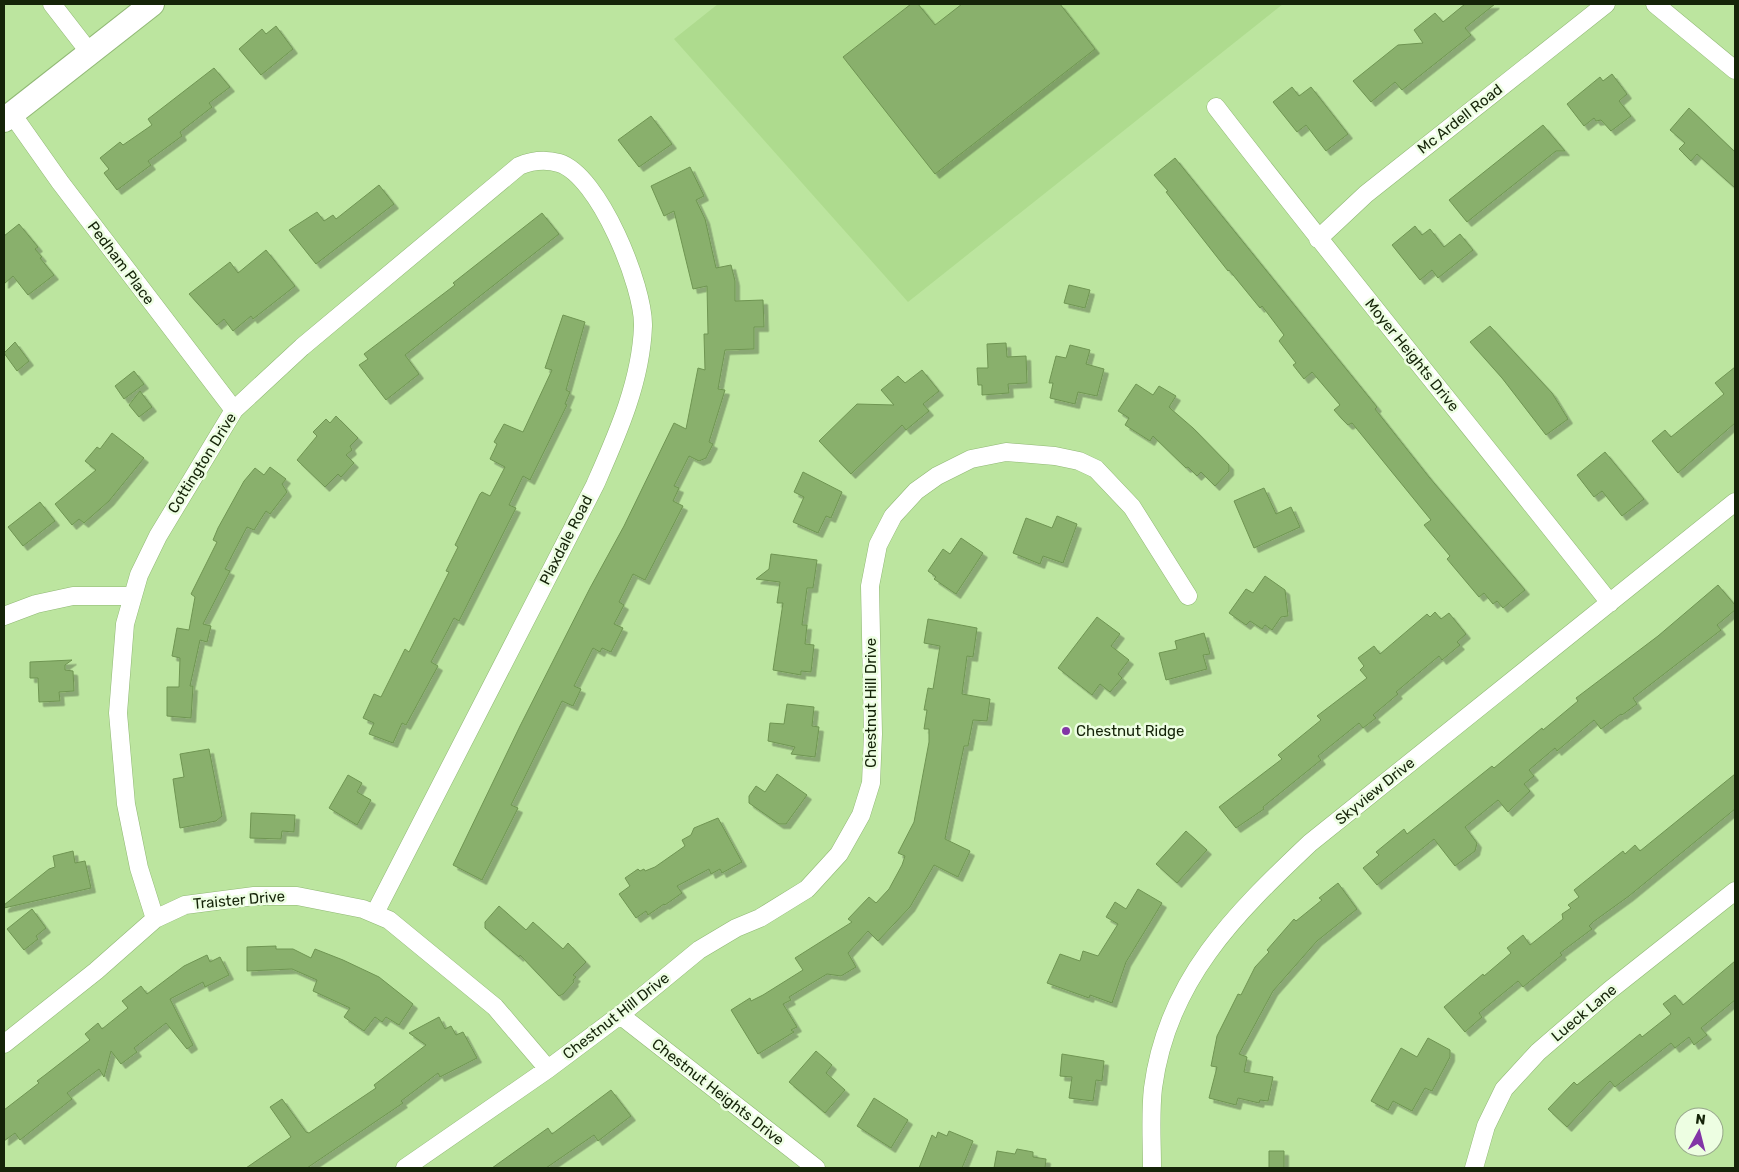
<svg xmlns="http://www.w3.org/2000/svg" width="1739" height="1172" font-family="Rubik,sans-serif">
  <style>
    .built { fill: #aedb8e }
    .building { fill: #89b06c; stroke: #6f9552; filter: url(#shadow) }
    .lines { fill: none; stroke-linecap: round; stroke-linejoin: round }
    .minor-casing { stroke: #90b874; stroke-width: 19 }
    .secondary-casing { stroke: #90b874; stroke-width: 26 }
    .minor { stroke: #fff; stroke-width: 18 }
    .secondary { stroke: #fff; stroke-width: 24 }
    .poi-dot { fill: #8235a6; stroke: #edfee2; stroke-width: 2 }
    .labels { text-anchor: middle; dominant-baseline: central; stroke-width: 5; stroke-linejoin: round; paint-order: stroke }
    .street-label { font-size: 15px; fill: #152409; stroke: #edfee2 }
    .poi-label { font-size: 15px; fill: #152409; stroke: #edfee2; text-anchor: start }
  </style>
  <defs>
    <filter id="shadow"><feDropShadow dx="4.5" dy="4.5" stdDeviation="0" flood-color="#0004"/></filter>
  </defs>
  <rect width="100%" height="100%" fill="#bce59f"/>
  <path class="built" d="M718,4H1283L908,302L674,39Z"/>
  <path class="building" d="M911,4H918L935,25L962,4H1060L1095,49L935,174L843,57Z
    M1465,4H1495L1465,28L1471,35L1402,90L1395,82L1371,102L1353,81L1398,45L1423,43L1414,30L1435,13L1443,22Z
    M276,26L293,49L261,75L239,49L262,29L266,34Z
    M214,68L230,87L209,103L212,107L180,132L182,136L148,161L151,165L117,190L104,173L109,169L100,158L120,142L123,145L152,125L148,119Z
    M1612,74L1627,94L1619,101L1631,116L1611,131L1601,120L1596,121L1594,118L1584,126L1567,104L1600,77L1603,81Z
    M1292,87L1299,96L1311,87L1348,134L1326,151L1306,125L1297,132L1273,102Z
    M1689,108L1735,152V188L1697,154L1691,161L1679,149L1685,143L1670,130Z
    M651,116L672,144L639,167L618,140Z
    M1543,125L1565,151H1556L1467,222L1449,200Z
    M1175,158L1377,407L1375,409L1429,477L1525,590L1503,608L1497,601L1493,604L1484,593L1479,597L1447,559L1450,556L1424,525L1431,520L1352,423L1348,425L1342,419L1334,410L1340,405L1312,372L1304,379L1293,365L1296,363L1279,341L1284,335L1262,306L1260,308L1229,270L1228,271L1166,192L1168,191L1154,175Z
    M690,167L704,196L696,200L705,219L716,268L731,265L735,281V301L763,300L764,327H754V349L725,350L718,389L725,390L709,442L713,444L706,458L699,461L689,456L674,486L679,488L673,501L683,506L645,580L633,574L619,602L624,605L614,624L623,628L611,652L602,648L600,652L593,648L574,686L581,689L573,706L562,701L511,805L518,808L482,880L453,865L520,726L590,588L624,526L674,423L686,429L698,368L705,370L704,334H708L707,286L693,289L674,211L664,216L651,186Z
    M379,185L394,204L316,264L289,230L317,212L324,221L333,215L336,219Z
    M542,213L559,234L405,355L419,374L386,400L359,365L368,359L364,354L455,285L453,283Z
    M19,224L38,247L35,249L42,257L40,258L54,275L28,295L13,276L4,284V236Z
    M1415,226L1422,235L1430,229L1444,247L1460,234L1473,250L1438,278L1432,270L1420,280L1392,245Z
    M266,250L295,286L253,319L251,316L233,331L224,319L217,325L189,294L230,262L238,273Z
    M1069,285L1090,290L1085,308L1064,303Z
    M563,315L585,322L566,390L570,392L565,404L567,405L530,480L523,476L509,505L516,508L459,621L454,618L431,662L438,666L406,725L402,723L393,743L369,734L374,723L363,718L374,694L381,697L405,649L409,652L449,572L446,571L458,547L455,545L480,494L482,492L490,496L505,467L490,459L497,444L494,442L504,424L523,432L552,370L545,368Z
    M1490,326L1552,393L1568,419L1546,435L1502,378L1470,342Z
    M15,342L29,361L17,371L4,353Z
    M1006,343L1007,357L1026,356L1027,383L1008,384L1009,393L982,395V385H978L977,368H988L987,344Z
    M1070,345L1090,350L1086,364L1104,369L1097,396L1078,392L1075,404L1050,398L1053,383H1049L1056,356L1066,358Z
    M1735,367V423L1678,473L1652,441L1665,430L1671,437L1724,394L1715,383Z
    M922,370L939,391L923,404L929,411L906,430L902,425L851,474L819,441L857,404L894,405L881,390L898,376L905,383Z
    M134,371L144,384L124,399L115,386Z
    M1136,384L1153,395L1159,386L1176,396L1169,407L1171,409L1193,428L1229,465V471L1215,486L1201,472L1197,476L1188,467L1186,468L1153,436L1150,441L1125,425L1129,418L1118,411Z
    M140,391L152,407L139,417L129,405Z
    M336,416L358,438L350,446L352,450L346,455L354,463L341,477L338,474L325,487L297,460L317,436L313,432L326,419L330,423Z
    M112,433L144,458L109,501L84,523L79,519L72,525L55,504L96,470L85,461L97,447L100,449Z
    M1605,452L1644,499L1622,516L1602,491L1594,497L1577,475Z
    M270,467L286,479L282,484L287,492L270,514L266,511L254,530L247,527L225,569L230,571L203,624L211,626L207,642L200,640L190,686H193L191,718L167,716V687H179L180,658L172,656L177,628L189,630L195,597L191,594L217,542L213,540L218,528L244,481L255,468L264,475Z
    M803,472L842,492L831,518L826,516L818,533L793,522L804,497L794,492Z
    M1264,488L1276,514L1291,507L1300,527L1254,548L1234,501Z
    M40,502L55,521L23,546L8,527Z
    M1057,516L1077,524L1063,563L1043,556L1040,564L1013,553L1026,518L1052,528Z
    M961,538L983,553L956,594L934,579L936,577L928,571L943,549L950,554Z
    M771,554L817,560L813,588H807L802,625H807L805,644L814,645L811,672L801,671V675L773,670L783,603H777L780,582L756,579L769,569Z
    M1265,576L1285,590L1288,616L1281,617L1272,630L1265,625L1262,629L1250,621L1246,625L1229,613L1246,589L1253,593Z
    M1718,585L1735,605V610L1717,625L1721,630L1633,698L1637,704L1622,715L1621,714L1601,729L1594,720L1557,751L1555,748L1529,770L1534,776L1524,784L1530,791L1508,812L1498,800L1465,827L1477,843L1475,851L1455,866L1434,839L1377,885L1363,868L1379,855L1376,852L1404,829L1407,834L1492,766L1494,768L1542,728L1543,730L1578,701L1576,698L1658,636Z
    M1435,612L1441,619L1449,613L1466,634L1457,642L1460,645L1442,660L1439,656L1396,692L1398,694L1373,715L1376,718L1363,728L1359,723L1318,756L1321,760L1263,807L1264,809L1236,828L1219,807L1282,759L1278,755L1321,720L1317,716L1367,678L1360,670L1364,666L1358,658L1374,646L1380,654L1427,614L1430,617Z
    M1097,617L1120,634L1111,646L1129,660L1118,674L1122,678L1110,692L1100,684L1092,695L1058,668Z
    M928,619L977,628L973,657L967,656L962,694L990,699L987,721L973,720L968,746H964L945,839L970,851L958,877L934,865L910,907L878,941L868,931L848,953L856,967L841,976L827,974L789,997L791,1000L783,1004L797,1027L791,1030L794,1032L758,1054L731,1010L750,998L751,1001L763,995L803,970L795,958L852,922L848,919L869,897L876,903L889,889L902,865L905,856L898,853L914,822L929,742V729H924L927,710H924L928,688L933,689L940,646L924,643Z
    M1204,633L1210,654L1203,655L1207,669L1166,680L1159,653L1177,649L1175,641Z
    M72,660L65,665V670L73,671L74,691L59,692L60,701L39,702L38,678H30V662Z
    M787,704L814,707L812,726L819,727L815,757L791,754L795,747L768,741L770,723L784,724Z
    M209,749L222,816L216,821L180,828L173,779L184,777L180,754Z
    M777,774L807,795L786,824H779L749,803V796L756,786L765,792Z
    M1735,774V809L1629,896L1593,922L1589,926L1592,929L1560,953L1562,955L1523,987L1518,981L1479,1013L1482,1017L1465,1032L1444,1007L1483,974L1484,976L1511,953L1507,948L1523,935L1530,945L1563,919L1562,914L1571,908L1568,905L1579,897L1574,890L1623,851L1625,854L1635,845L1640,851Z
    M348,775L362,783L357,792L371,800L357,825L329,808Z
    M251,813L295,815L294,832L282,831L281,839L250,838Z
    M718,818L742,862L722,873L720,869L711,874L709,869L677,886L682,893L665,905L664,904L648,915L646,911L636,918L619,894L630,886L625,878L638,869L640,871L644,869L645,871L655,867L685,846L682,840L691,835L694,828Z
    M1186,831L1207,850L1177,883L1156,864Z
    M73,851L75,863L85,861L91,888L4,908V905L49,869L55,867L53,856Z
    M1338,883L1357,909L1317,941L1273,991L1239,1054L1247,1057L1244,1072L1273,1077L1268,1101L1260,1100L1259,1103L1238,1098L1236,1105L1209,1098L1217,1067L1211,1066L1217,1036L1238,994L1241,995L1255,967L1269,952L1267,950L1294,919L1296,921L1322,900L1319,898Z
    M1138,889L1162,903L1126,962L1112,1003L1090,995L1089,998L1047,983L1060,954L1080,961L1083,951L1098,956L1118,924L1106,917L1115,902L1126,909Z
    M499,906L526,930L533,922L563,949L568,943L586,962L573,975L576,977L573,980L574,982L563,994L559,996L520,955L519,957L485,928V922Z
    M32,909L46,928L36,936L38,939L24,950L7,929Z
    M276,946V949H293L311,958L315,949L343,960L379,977L413,1004L399,1025L386,1017L382,1022L375,1017L364,1031L344,1017L350,1008L313,991L317,980L292,969L247,971V947Z
    M207,955L210,962L220,957L229,975L205,987L203,982L170,999L193,1045L187,1049L166,1023L134,1048L137,1052L121,1064L111,1051L104,1077L99,1069L67,1093L72,1099L20,1140L15,1133L4,1141V1110L39,1083L37,1081L45,1075L90,1040L85,1034L98,1023L102,1029L128,1008L122,1001L141,986L147,994L184,966Z
    M1735,961V1000L1701,1028L1707,1035L1694,1045L1689,1037L1675,1048L1671,1043L1615,1087L1610,1081L1567,1127L1548,1109L1574,1082L1577,1085L1640,1034L1642,1037L1671,1014L1663,1004L1675,995L1683,1005Z
    M439,1017L445,1029L451,1026L456,1035L463,1032L477,1058L440,1077L438,1073L401,1101L403,1103L307,1168H246L291,1137L270,1107L282,1099L306,1132L309,1133L376,1088L374,1085L426,1045L409,1033Z
    M1428,1038L1450,1050V1057L1432,1091L1425,1088L1412,1111L1393,1101L1388,1110L1371,1101L1401,1048L1417,1057Z
    M816,1051L832,1065L826,1073L845,1090L825,1113L789,1082Z
    M1062,1054L1104,1061L1102,1081L1096,1080L1093,1101L1069,1098L1072,1077L1060,1076Z
    M611,1090L631,1116L598,1141L594,1135L546,1168H492L548,1128L552,1134Z
    M874,1098L908,1120L891,1148L857,1126Z
    M949,1131L973,1141L962,1168H919L932,1135L936,1138L938,1132L947,1136Z
    M1017,1149L1033,1152V1157L1046,1159L1045,1168H994L997,1151L1015,1154Z
    M1269,1151H1284V1168H1269Z"/>
  <g class="lines">
    <g class="minor-casing">
      <path id="minor" d="M52,4L90,53
        M1655,4L1735,70
        M1216,107C1345,274 1479,437 1610,603
        M12,114L60,182L234,410
        M1318,239L1366,194L1606,4
        M4,616L36,604L73,596H132
        M155,919L139,868L126,804L118,713L125,624L139,575L158,536L234,410L302,347L519,166C531,161 545,159 559,163C599,175 644,287 643,326C641,382 617,435 595,485L375,913
        M620,1015L816,1168
        M4,1044L96,971L155,919L185,905L254,896H297L363,909L389,920L495,1007L548,1069
        M405,1168L548,1069L620,1015L699,950L736,928L760,918L807,889L839,854L861,815L871,783L873,734L870,586L878,545L893,516L916,491L937,476L971,459L1006,452L1055,456L1079,461L1096,469L1132,507L1188,596
        M1152,1168C1152,1142 1150,1114 1153,1088C1167,980 1235,914 1310,843L1735,502
        M1474,1168L1486,1126L1504,1089L1538,1052L1610,990L1735,891"/>
    </g>
    <g class="secondary-casing">
      <path id="secondary" d="M4,120L152,4"/>
    </g>
    <use href="#minor" class="minor"/>
    <use href="#secondary" class="secondary"/>
  </g>
  <circle class="poi-dot" cx="1066" cy="731" r="5"/>
  <g class="labels">
    <g class="street-label">
      <text transform="translate(1460 119) rotate(-38)">Mc Ardell Road</text>
      <text transform="translate(121 263) rotate(53)">Pedham Place</text>
      <text transform="translate(1412 355) rotate(51)">Moyer Heights Drive</text>
      <text transform="translate(202 463) rotate(-58)">Cottington Drive</text>
      <text transform="translate(566 540) rotate(-63)">Plaxdale Road</text>
      <text transform="translate(871 703) rotate(-90)">Chestnut Hill Drive</text>
      <text transform="translate(1375 791) rotate(-39)">Skyview Drive</text>
      <text transform="translate(239 900) rotate(-5)">Traister Drive</text>
      <text transform="translate(1584 1013) rotate(-40)">Lueck Lane</text>
      <text transform="translate(616 1016) rotate(-38)">Chestnut Hill Drive</text>
      <text transform="translate(718 1092) rotate(38)">Chestnut Heights Drive</text>
    </g>
    <g class="poi-label">
      <text x="1076" y="731">Chestnut Ridge</text>
    </g>
  </g>
  <rect width="1739" height="1172" fill="none" stroke="#152409" stroke-width="10"/>
  <g transform="translate(1699 1132) rotate(7)"><circle r="24" fill="#edfee2" stroke="#97a78b"/>
  <path d="M0-4L9 19L0 12L-9 19Z" fill="#8235a6"/>
  <text y="-8" font-size="14" font-weight="bold" text-anchor="middle" fill="#152409">N</text>
  </g>
</svg>
